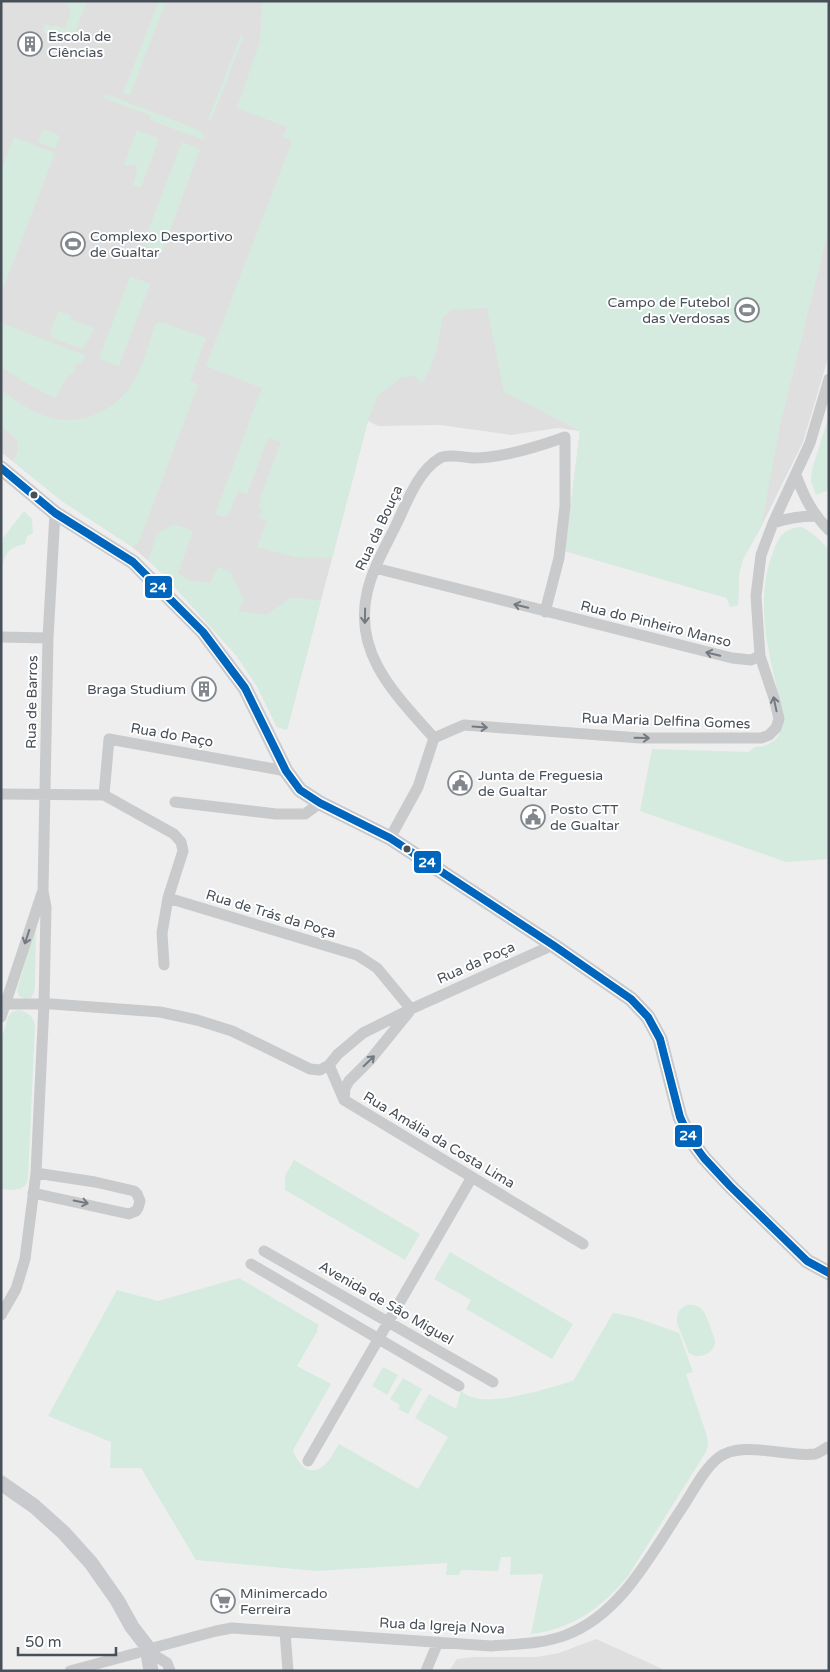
<svg xmlns="http://www.w3.org/2000/svg" width="830" height="1672" font-family="'Varela Round',sans-serif">
  <style>
    .education { fill: #e0dfdf }
    .green { fill: #d5ebdf }
    .lines { fill: none; stroke-linecap: round; stroke-linejoin: round }
    .street { stroke: #c9cacc; stroke-width: 11 }
    .secondary { stroke: #c9cace; stroke-width: 15 }
    .bus-1-casing { stroke: #fff; stroke-width: 11 }
    .bus-1 { stroke: #0065bd; stroke-width: 8 }
    .oneway { stroke: #747a81 }
    .bus-dot { fill: #474f58; stroke: #fff; stroke-width: 2 }
    .labels { text-anchor: middle; dominant-baseline: central; stroke-width: 4; stroke-linejoin: round; paint-order: stroke }
    .poi-label { font-size: 14px; fill: #474f58; stroke: #fff; text-anchor: start }
    .street-label { font-size: 14px; fill: #474f58; stroke: #fff }
    .line-badge { stroke: #fff; stroke-width: 2 }
    .badge-label { font-size: 14px; text-anchor: middle; font-weight: bold; fill: #fff }
  </style>
  <rect width="100%" height="100%" fill="#eee"/>
  <path class="education" d="M1,1H829V355L803,442L761,527L743,559L739,573L738,605L730,607L727,598L565,551L580,431L558,428L511,435L440,425L378,426L368,421L287,730L277,727L257,686L236,655L160,571L131,546L62,501L1,452Z
    M596,1639L667,1671H449L457,1659L474,1657H536L559,1653Z"/>
  <path class="green" d="M60,1H87L71,42L43,32L45,24L53,27L54,25L65,29L71,13L67,4Z
    M159,1H166L130,95L123,93Z
    M262,1H829V228L781,421L761,527L743,559L739,573L738,605L730,607L727,598L565,551L580,431L504,392L487,308L451,310L442,318C439,341 435,365 421,384L415,376L402,377L377,396L368,421L332,558L294,557L257,547L267,521L259,518L262,509L259,508L262,500L260,499L281,442L268,438L247,494L238,491L229,514C224,518 220,516 215,514L262,388L206,366L292,141L283,137L287,127L237,108L260,41Z
    M242,33L243,38L211,121L208,120Z
    M106,94L199,130L205,137L204,140L150,120L151,116L104,98Z
    M43,129L60,136L55,149L38,142Z
    M137,130L159,138L141,188L133,185L137,170L136,166L131,164L126,166L124,164Z
    M14,137L55,153L1,294V171Z
    M182,142L200,149L162,252L143,244Z
    M130,276L150,284L119,366L99,359Z
    M58,311L71,315L70,319L95,328L83,349L52,338L53,334L50,333Z
    M159,322L165,323L206,338L190,381L198,385L138,544L131,546L62,501L13,461C24,442 16,438 1,426V390C16,400 31,413 48,417C82,427 119,410 135,379C144,363 149,343 155,325Z
    M1,323L85,355L81,364L77,363L72,375L69,374L55,398L31,386L1,367Z
    M829,416V490L816,495L811,481L812,469Z
    M24,511L32,519L33,533L27,536L25,544C1,548 2,565 1,585V544L4,540L2,539Z
    M172,525L179,526L193,531L178,573L187,580L210,583L218,567L230,572L244,601L238,611L266,615L291,598L321,600L287,730L277,727L257,686L236,655L176,588L148,560L157,534Z
    M802,527L813,534L829,549V859L786,862L640,811L652,749L749,752C751,750 753,748 755,747C758,746 760,747 763,746C772,744 779,738 781,729C785,714 778,695 775,680C765,639 757,593 773,552C779,536 784,528 802,527Z
    M36,926L35,987L34,993L31,998L25,999L19,996L17,990Z
    M19,1010C28,1012 33,1016 35,1025L28,1179C25,1192 13,1190 1,1189V1040L8,1017L12,1012Z
    M294,1160L420,1234L405,1260L285,1190V1176Z
    M450,1252L573,1324L552,1359L466,1309L471,1300L434,1279Z
    M239,1278L319,1325L317,1329L318,1330L297,1366L331,1384L293,1450C296,1462 309,1477 322,1467C330,1462 334,1451 339,1444L418,1489L448,1437L415,1418L429,1394L456,1409L461,1391C464,1393 468,1396 471,1397C496,1406 548,1388 573,1381L613,1313L634,1317L679,1333L693,1372L686,1374L707,1436L708,1446L706,1452L628,1576C602,1608 572,1629 531,1634L543,1574L510,1575L511,1557H501L498,1571L461,1570L459,1575H446L447,1563L316,1571L196,1560L141,1468H110L111,1442L48,1416L117,1290L158,1301Z
    M687,1305C702,1303 705,1313 710,1326C711,1330 714,1336 715,1341C715,1354 698,1360 689,1353L677,1323C676,1314 679,1309 687,1305Z
    M383,1367L398,1375L387,1395L372,1386Z
    M403,1378L422,1389L408,1414L398,1409L400,1405L390,1399Z"/>
  <g class="lines">
    <path class="street" d="M796,475C804,497 812,513 829,530
      M773,523C788,518 800,516 815,516
      M375,568L732,658L751,660L760,656
      M1,637L48,638
      M434,738L464,725L640,738H761L769,735L776,728L779,719L774,698L760,656L756,596L761,555L773,523L810,443L829,379
      M434,738C397,696 353,655 367,593C372,569 386,546 397,523C407,502 418,471 440,458C447,454 464,457 473,458C500,458 540,446 565,437V506L559,558L545,612
      M1,794L104,795L174,834L181,842L183,851L168,898
      M104,795L109,739L286,771
      M175,802L276,814H305L320,803
      M390,838L418,787L434,738
      M164,965L162,933L168,898L357,955L377,968L411,1009
      M6,1004H52L160,1012L197,1020L232,1031L310,1069L320,1070L329,1065L338,1054L363,1033L411,1009L553,945
      M1,1017L42,893
      M329,1065L344,1100L583,1244
      M344,1100L345,1088L349,1081L370,1060L409,1012
      M33,1193L129,1214L136,1211L138,1208L140,1201L137,1194L134,1191L95,1182L36,1173
      M264,1251L493,1382
      M251,1264L459,1386
      M1,1315L16,1289L20,1276L25,1259L36,1173L44,1004L46,907L43,891L48,638L55,513
      M308,1461L472,1177
      M285,1632L288,1671
      M149,1649L216,1631L232,1628L491,1646C516,1644 543,1644 566,1635C620,1615 650,1556 680,1511C691,1495 703,1470 718,1458C742,1439 786,1458 815,1454C819,1453 824,1449 828,1447
      M149,1652L167,1663L170,1671
      M70,1671L137,1653
      M426,1671L438,1642"/>
    <path class="secondary" d="M1,468L55,513L133,562L203,632L245,688L286,771L300,790L320,803L390,838L553,945L631,999L648,1017L660,1039L680,1117L690,1139L704,1158L730,1186L807,1261L829,1273
      M1,1483L34,1506L64,1533L91,1563L117,1600L132,1627L149,1649L148,1654L151,1671"/>
    <g class="bus-1-casing">
      <path id="bus-1" d="M1,468L55,513L133,562L203,632L245,688L286,771L300,790L320,803L390,838L553,945L631,999L648,1017L660,1039L680,1117L690,1139L704,1158L730,1186L807,1261L829,1273"/>
    </g>
    <use href="#bus-1" class="bus-1"/>
  </g>
  <defs><path id="oneway-shaft" d="M-6 0H5M1.5-3L5.5 0L1.5 3" fill="none" stroke-width="1.6" stroke-linecap="round" stroke-linejoin="round" transform="scale(1.25)"/></defs>
  <g class="oneway">
    <use href="#oneway-shaft" transform="translate(521 606) rotate(-166)"/>
    <use href="#oneway-shaft" transform="translate(365 616) rotate(91)"/>
    <use href="#oneway-shaft" transform="translate(713 654) rotate(-166)"/>
    <use href="#oneway-shaft" transform="translate(775 704) rotate(-102)"/>
    <use href="#oneway-shaft" transform="translate(480 727) rotate(4)"/>
    <use href="#oneway-shaft" transform="translate(642 738) rotate(1)"/>
    <use href="#oneway-shaft" transform="translate(27 937) rotate(108)"/>
    <use href="#oneway-shaft" transform="translate(369 1061) rotate(-44)"/>
    <use href="#oneway-shaft" transform="translate(81 1202) rotate(11)"/>
  </g>
  <defs>
    <g id="building-ring" transform="scale(1.25)"><circle r="9.5" fill="#fff" stroke="#81878c" stroke-width="1.5"/><path d="M-4-6H4V6H1V3H-1V6H-4ZM-2.5-4.3h1.7v1.8h-1.7ZM.8-4.3h1.7v1.8H.8ZM-2.5-1h1.7V.8h-1.7ZM.8-1h1.7V.8H.8Z" fill="#81878c"/></g>
    <g id="stadium-ring" transform="scale(1.25)"><circle r="9.5" fill="#fff" stroke="#81878c" stroke-width="1.5"/><path d="M0-5a6.5 5 0 1 0 0 10a6.5 5 0 1 0 0-10ZM-3.5-1.8h7v3.6h-7Z" fill="#81878c"/></g>
    <g id="civic-ring" transform="scale(1.25)"><circle r="9.5" fill="#fff" stroke="#81878c" stroke-width="1.5"/><path d="M-.6-6.5H3V-4.5H.6V-3L4-1V1h2V6H-6V1h2V-1L-.6-3ZM-1.2 2.5V6h2.4V2.5Z" fill="#81878c"/></g>
    <g id="supermarket-ring" transform="scale(1.25)"><circle r="9.5" fill="#fff" stroke="#81878c" stroke-width="1.5"/><path d="M-6-5.5h2.5l.6 2H6L4.5 2H-2.5L-4.4-4H-6ZM-1.5 3.2a1.3 1.3 0 1 0 .1 0ZM3 3.2a1.3 1.3 0 1 0 .1 0Z" fill="#81878c"/></g>
  </defs>
  <g fill-rule="evenodd">
    <use href="#building-ring" x="30" y="44"/>
    <use href="#stadium-ring" x="73" y="244"/>
    <use href="#stadium-ring" x="747" y="310"/>
    <use href="#building-ring" x="204" y="689"/>
    <use href="#civic-ring" x="460" y="783"/>
    <use href="#civic-ring" x="533" y="817"/>
    <use href="#supermarket-ring" x="223" y="1601"/>
  </g>
  <g class="bus-dot">
    <circle cx="34" cy="495" r="4.5"/>
    <circle cx="407" cy="849" r="4.5"/>
  </g>
  <g class="labels">
    <g class="poi-label">
      <text x="48" y="36">Escola de<tspan x="48" dy="16">Ciências</tspan></text>
      <text x="90" y="236">Complexo Desportivo<tspan x="90" dy="16">de Gualtar</tspan></text>
      <text x="730" y="302" text-anchor="end">Campo de Futebol<tspan x="730" dy="16">das Verdosas</tspan></text>
      <text x="186" y="689" text-anchor="end">Braga Studium</text>
      <text x="478" y="775">Junta de Freguesia<tspan x="478" dy="16">de Gualtar</tspan></text>
      <text x="550" y="809">Posto CTT<tspan x="550" dy="16">de Gualtar</tspan></text>
      <text x="240" y="1593">Minimercado<tspan x="240" dy="16">Ferreira</tspan></text>
    </g>
    <g class="street-label">
      <text transform="translate(379 528) rotate(-65)">Rua da Bouça</text>
      <text transform="translate(656 624) rotate(14)">Rua do Pinheiro Manso</text>
      <text transform="translate(32 702) rotate(-89)">Rua de Barros</text>
      <text transform="translate(666 721) rotate(2)">Rua Maria Delfina Gomes</text>
      <text transform="translate(172 735) rotate(10)">Rua do Paço</text>
      <text transform="translate(271 914) rotate(17)">Rua de Trás da Poça</text>
      <text transform="translate(476 963) rotate(-24)">Rua da Poça</text>
      <text transform="translate(439 1140) rotate(31)">Rua Amália da Costa Lima</text>
      <text transform="translate(386 1303) rotate(30)">Avenida de São Miguel</text>
      <text transform="translate(442 1626) rotate(3)">Rua da Igreja Nova</text>
    </g>
  </g>
  <g class="line-badge">
    <rect x="144" y="575" width="29" height="24" rx="5" fill="#0065bd"/>
    <rect x="413" y="850" width="29" height="24" rx="5" fill="#0065bd"/>
    <rect x="674" y="1124" width="29" height="24" rx="5" fill="#0065bd"/>
  </g>
  <g class="badge-label">
    <text x="158" y="592">24</text>
    <text x="427" y="867">24</text>
    <text x="688" y="1140">24</text>
  </g>
  <rect width="830" height="1672" fill="none" stroke="#474f58" stroke-width="5"/>
  <path d="M18 1647v8h98v-8" fill="none" stroke="#474f58" stroke-width="2.5"/>
  <text x="25" y="1647" font-size="15" fill="#474f58" stroke="#ffffff" stroke-width="4" paint-order="stroke">50 m</text>
</svg>
